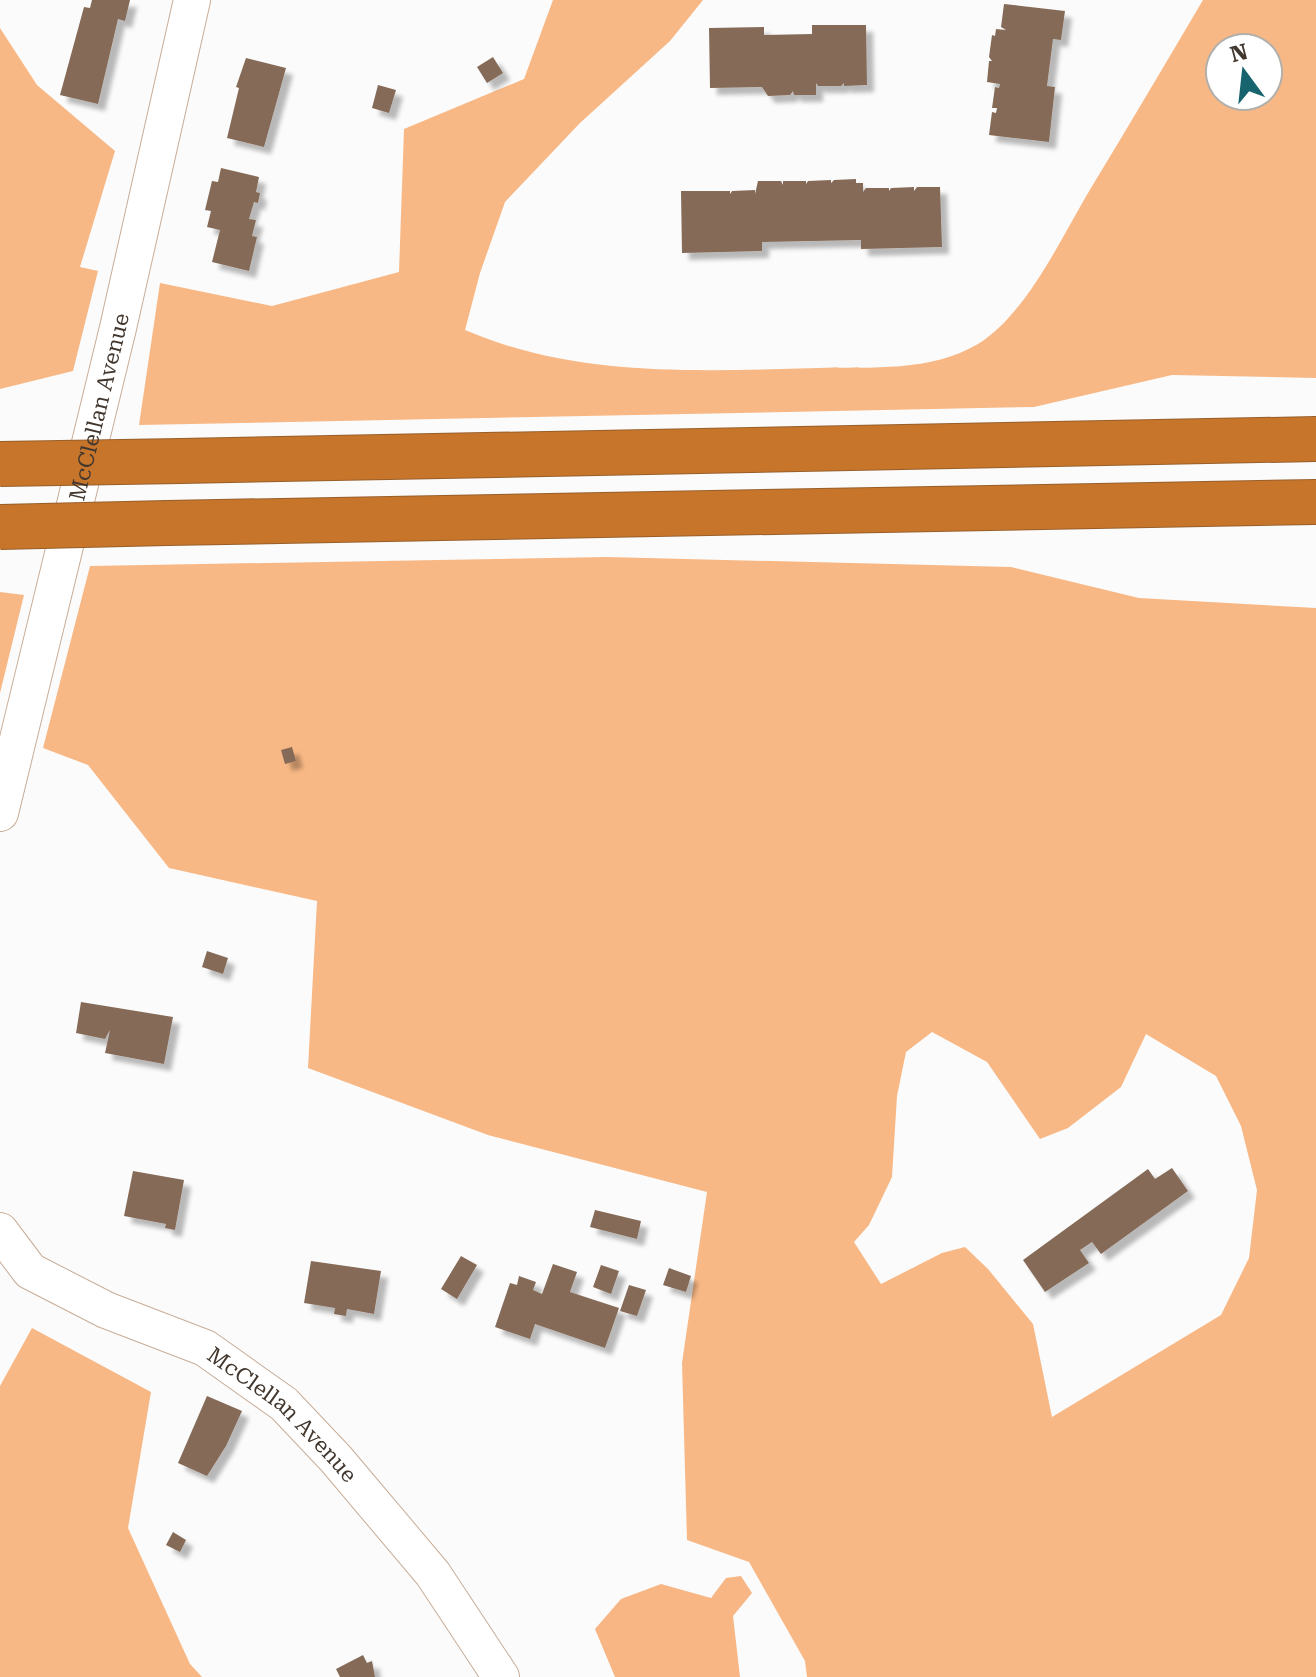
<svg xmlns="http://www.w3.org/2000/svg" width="1316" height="1677" font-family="'Roboto Serif',serif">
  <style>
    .forest { fill: #f8b885; fill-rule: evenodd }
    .water { fill: #f7b684 }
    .building { fill: #856b58; filter: url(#shadow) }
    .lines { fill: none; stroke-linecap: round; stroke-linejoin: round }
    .street-casing { stroke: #c8ad98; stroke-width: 38 }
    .highway-casing { stroke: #985f2b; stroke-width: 46 }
    .street { stroke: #fff; stroke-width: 36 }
    .highway { stroke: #c7752a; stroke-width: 44 }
    .highway-bridge-casing { stroke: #985f2b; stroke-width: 46; stroke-linecap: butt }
    .highway-bridge { stroke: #c7752a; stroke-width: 44 }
    .labels { text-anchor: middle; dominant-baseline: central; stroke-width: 8; stroke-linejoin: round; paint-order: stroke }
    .street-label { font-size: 22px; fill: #42372e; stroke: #fff }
  </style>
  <defs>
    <filter id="shadow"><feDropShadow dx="7" dy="7" stdDeviation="2" flood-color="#0004"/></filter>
  </defs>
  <rect width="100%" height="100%" fill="#fbfbfb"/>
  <path class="forest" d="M553,0H703L670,41L580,123L505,202L480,273L465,330C576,378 700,371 818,368C871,367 931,372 978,344C1027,314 1062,236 1091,188C1129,125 1166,63 1203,0H1316V378L1172,375L1034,407L139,425L160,283L272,306L399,272L404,129L524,79ZM1220,48H1268V96H1220Z
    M0,28L37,85L115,151L80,267L98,271L73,371L0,389Z
    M607,557L1011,567L1139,598L1316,608V1677H807L805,1661L749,1562L687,1540L682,1363L707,1192L488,1135L308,1068L317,901L169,868L88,765L43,748L90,566ZM932,1032L987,1062L1040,1139L1068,1128L1121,1087L1146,1034L1216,1076L1241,1126L1257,1190L1249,1258L1221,1315L1052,1417L1033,1324L988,1269L965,1247L942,1253L881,1284L854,1242L869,1225L892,1177L897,1096L906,1052Z
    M0,592L24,595L0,693Z
    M32,1328L151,1392L128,1528L190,1664L202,1677H0V1386Z"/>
  <path class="water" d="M741,1576L752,1593L733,1616L740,1677H615L595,1629L621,1599L661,1584L711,1598L726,1578Z"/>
  <path class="building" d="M92,0H130L125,21L118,19L98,104L60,95L84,7L90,8Z
    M1004,4L1065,11L1061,40L1053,39L1047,86L1055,87L1049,142L989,135L992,112L996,113L997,108H992L995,87L999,88L1000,84L987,82L989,61H992L989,57L992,35L995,36L996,29L1006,30L1001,27Z
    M812,25H866L867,85L844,86V83L841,86H818L816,83V95H794L793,91L790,95L768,96L762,87L710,88L709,28L764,27V35L812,34Z
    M493,57L503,73L487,83L477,67Z
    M246,58L286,68L264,147L227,138L239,88L236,87Z
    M378,85L396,90L389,113L372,108Z
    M221,168L259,177L256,192L260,193L258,203L254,202L249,219L256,220L252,236L257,237L249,271L212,262L220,230L207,227L211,211L205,210L212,181L218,182Z
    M856,179V183H863V192L866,188H889V191L891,188L914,187V191L917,187H940L942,247L861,249V240L762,242V251L682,253L681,191H730V194L732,191L755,190V194L758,181H781L783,185V181H806V184L808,181L831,180V183L834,180Z
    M292,747L296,761L285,764L281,750Z
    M207,951L228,958L223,974L202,967Z
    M81,1002L173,1017L164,1064L105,1053L110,1030L105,1039L76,1033Z
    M1172,1168L1188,1191L1101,1254L1092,1242L1080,1250L1089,1263L1045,1292L1023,1260L1148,1169L1155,1179Z
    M133,1171L184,1180L175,1230L165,1228L166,1224L124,1216Z
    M595,1210L641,1221L637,1239L590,1227Z
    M461,1256L477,1265L457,1299L441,1289Z
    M311,1261L381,1271L374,1314L347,1309L346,1316L334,1314L335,1308L304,1303Z
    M553,1264L577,1272L570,1292L619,1308L605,1348L535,1324L530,1339L495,1327L510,1283L517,1285L519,1276L536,1282L533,1290L542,1294Z
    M601,1265L619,1271L611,1294L593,1287Z
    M669,1268L691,1276L686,1292L663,1285Z
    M629,1285L646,1290L637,1316L620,1311Z
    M207,1396L242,1411L226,1446L207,1476L178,1463Z
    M173,1532L186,1540L180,1552L166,1545Z
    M363,1655L367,1663L372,1661L375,1677H340L336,1669Z"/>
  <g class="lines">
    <g class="street-casing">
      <g id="street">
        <path id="s1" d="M0,813L118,328L192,0"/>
        <path id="s2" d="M0,1231L30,1271L106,1310L205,1348L284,1404L336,1459L433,1574L501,1677"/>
      </g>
    </g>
    <g class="highway-casing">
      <path id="highway" d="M181,461L1316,439
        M167,523L1316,502"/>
    </g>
    <use href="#street" class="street"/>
    <use href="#highway" class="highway"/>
    <g class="highway-bridge-casing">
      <path id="highway-bridge" d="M0,464L181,461
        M0,527L167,523"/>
    </g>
    <use href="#highway-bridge" class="highway-bridge"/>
  </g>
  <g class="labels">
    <g class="street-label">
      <text stroke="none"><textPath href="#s1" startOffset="418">McClellan Avenue</textPath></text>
      <text stroke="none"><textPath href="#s2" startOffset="344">McClellan Avenue</textPath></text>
    </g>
  </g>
  <g transform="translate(1244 72) rotate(345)"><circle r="38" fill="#ffffff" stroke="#b3afab" stroke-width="2"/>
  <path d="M0-6L14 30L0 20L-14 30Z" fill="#17636e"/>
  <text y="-12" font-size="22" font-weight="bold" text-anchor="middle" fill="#42372e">N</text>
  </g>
</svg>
